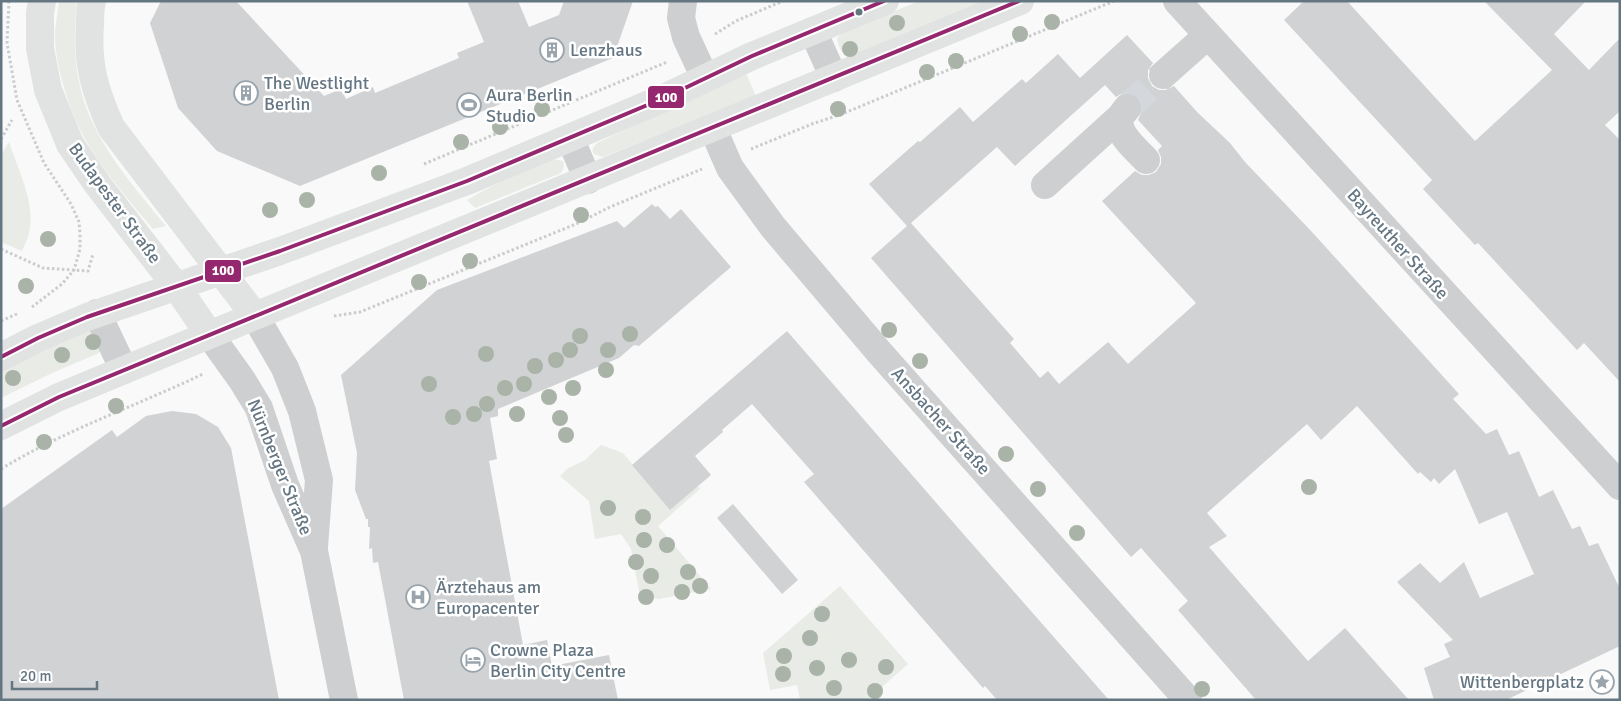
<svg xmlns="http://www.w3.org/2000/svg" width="1621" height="701" font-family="Signika,sans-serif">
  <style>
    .green { fill: #e8ebe6 }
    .building { fill: #d0d2d3; fill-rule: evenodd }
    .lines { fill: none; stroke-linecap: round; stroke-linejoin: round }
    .minor-tunnel { stroke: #d4d8dc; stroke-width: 28; stroke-dasharray: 28 14; stroke-linecap: butt }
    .path { stroke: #cbcccd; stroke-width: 3; stroke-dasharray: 2.5 2.5; stroke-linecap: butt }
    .minor { stroke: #cecfd0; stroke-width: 28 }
    .major { stroke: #e1e2e2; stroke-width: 28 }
    .bus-1-casing { stroke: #fff; stroke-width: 8 }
    .bus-1 { stroke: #95276e; stroke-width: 4 }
    .tree { fill: #a9b3a7 }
    .bus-dot { fill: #657683; stroke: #fff; stroke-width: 2 }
    .labels { text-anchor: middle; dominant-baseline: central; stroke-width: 5; stroke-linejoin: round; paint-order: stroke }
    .poi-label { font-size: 18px; fill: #657683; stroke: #fff; text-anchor: start }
    .street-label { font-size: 18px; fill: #657683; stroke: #fff }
    .line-badge { stroke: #fff; stroke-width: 2 }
    .badge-label { font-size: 14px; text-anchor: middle; font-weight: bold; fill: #fff }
  </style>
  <rect width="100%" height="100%" fill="#f9f9f9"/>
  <path class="green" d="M59,1H77C75,28 73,55 79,82C90,138 131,183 166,226L153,229C130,202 107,175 88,144C71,117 54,64 55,32C56,22 58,11 59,1Z
    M919,1H986L852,57C842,54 838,48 837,38L842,33Z
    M746,73L756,96L603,157L594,154C591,150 593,147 597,143Z
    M9,142C18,170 36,203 29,233C28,239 24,245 22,251L1,242V155Z
    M553,159L563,161L564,167L561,173L475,208L467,200L492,186Z
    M90,330L102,350L97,354L52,373L1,398V371L28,357Z
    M601,445L623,453L670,509L698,486L700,489L658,526L711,589L659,599L640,596L631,549L621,534L595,539L589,501L560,476L567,469L585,460Z
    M840,586L908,664L867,700H800L797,685L770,690L763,653Z"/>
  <path class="building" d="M161,1H236L324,96L341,89L346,99L373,87L375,93L459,58L457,53L484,42L467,1H518L529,27L559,15L564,1H633L613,58L300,186L217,151L178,108L150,23Z
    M1304,1H1347L1475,141L1552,70L1484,1H1586L1554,34L1589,70L1620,38V111L1605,125L1620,140V382L1584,343L1577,350L1478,243L1475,245L1423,189L1432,180L1284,20Z
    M1127,35L1153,63L1148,70V78L1152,86L1159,90H1166L1174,86L1197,112L1230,143L1245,162L1312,232L1459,394L1453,399L1486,434L1497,429L1509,455L1519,451L1539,497L1553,490L1572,529L1580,526L1589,546L1598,543L1620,589V646L1506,700H1434L1424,668L1450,657L1444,644L1453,640L1397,582L1420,563L1440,583L1464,562L1480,598L1534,574L1507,512L1479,524L1455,469L1439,484L1434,478L1431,482L1420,472L1418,474L1357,406L1321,440L1307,424L1207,513L1227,536L1209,547L1308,661L1345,628L1409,700H1256L1178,610L1188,601L1141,548L1131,557L871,258L907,226L869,184L918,141L920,142L960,107L973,122L1022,79L1026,83L1058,54L1080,78ZM1105,85L1116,97L1121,94L1128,92L1136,96L1141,101L1143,109L1138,120L1162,146L1158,150L1161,157V164L1156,172L1149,175H1142L1135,171L1102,201L1196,303L1128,364L1108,342L1059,384L1048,371L1040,378L1010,343L1014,339L911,223L997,147L1015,166Z
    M652,204L655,207L658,206L670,219L681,209L731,267L639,346L634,345L619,358L498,409V416L490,418L497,459L489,461L523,645L547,640L552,666L609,655L618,700H404L378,562L373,563L372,548L369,549L370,527H368V519H366L355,490L357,453L341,375L437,290L617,221L624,228Z
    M787,331L959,529L1109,700H997L985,686L983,688L804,482L814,474L752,404L722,430L723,432L695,456L711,475L670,510L632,465Z
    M172,411L196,414L218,427L231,448L279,700H1V509L112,430L117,437L146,416Z
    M733,504L798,580L782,594L717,518Z"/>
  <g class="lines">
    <path class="minor-tunnel" d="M1127,108L1163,75"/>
    <path class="path" d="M9,1L7,43L17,100L44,163L71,204L79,222L80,234V249L74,270L62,284L32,307
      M715,34L736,21L783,1
      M1,139L12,120
      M751,149L812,124L842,114L1114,1
      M424,164L667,62
      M1,249L43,268L88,271L93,254
      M334,316L360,312L576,224L610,207L702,169
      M1,321L17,314
      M1,469C65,430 136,406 203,374"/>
    <path class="minor" d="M683,1L681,18L686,37L705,78
      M1177,1L1620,486
      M813,31L834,78
      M1163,75L1208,35
      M1127,108C1125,111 1121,115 1120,118C1116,134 1137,150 1146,160
      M713,129L730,168L773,227L879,352L1188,700
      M570,138L588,180
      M1045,185L1120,117
      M97,313L124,370
      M255,316L285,368L302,411L319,480L314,547
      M209,334L242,380L259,408L285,485L314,551L344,700"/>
    <path class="major" d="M42,1L40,13V48L48,90L70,144L98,185L176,286L209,334
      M92,1C90,9 90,17 90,25C87,65 95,91 111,127L255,316
      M1,357L38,338L87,317L280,251L467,181L664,98L752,56L885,1
      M1,426L59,397L141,363L1020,1"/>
    <g class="bus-1-casing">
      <path id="bus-1" d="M1,357L38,338L87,317L280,251L467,181L664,98L752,56L884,1
        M1,426L59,397L1019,1"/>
    </g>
    <use href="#bus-1" class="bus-1"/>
  </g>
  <g class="tree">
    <circle cx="1052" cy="22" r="8"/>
    <circle cx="897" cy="23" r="8"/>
    <circle cx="1020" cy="34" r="8"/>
    <circle cx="850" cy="49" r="8"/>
    <circle cx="956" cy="61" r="8"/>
    <circle cx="927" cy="72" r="8"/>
    <circle cx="542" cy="109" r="8"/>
    <circle cx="838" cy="109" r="8"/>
    <circle cx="500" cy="127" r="8"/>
    <circle cx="461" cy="142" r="8"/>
    <circle cx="379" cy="173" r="8"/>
    <circle cx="307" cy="200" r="8"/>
    <circle cx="270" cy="210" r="8"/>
    <circle cx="581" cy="215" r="8"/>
    <circle cx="48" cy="239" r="8"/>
    <circle cx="470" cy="261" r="8"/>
    <circle cx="419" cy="282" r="8"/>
    <circle cx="26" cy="286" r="8"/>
    <circle cx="889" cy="330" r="8"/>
    <circle cx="630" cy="334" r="8"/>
    <circle cx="580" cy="336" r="8"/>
    <circle cx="93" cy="342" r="8"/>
    <circle cx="570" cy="350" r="8"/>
    <circle cx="608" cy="350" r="8"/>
    <circle cx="486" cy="354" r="8"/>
    <circle cx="62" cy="355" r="8"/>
    <circle cx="556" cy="360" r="8"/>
    <circle cx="920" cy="361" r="8"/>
    <circle cx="535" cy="366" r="8"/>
    <circle cx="606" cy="370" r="8"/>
    <circle cx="13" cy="378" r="8"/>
    <circle cx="429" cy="384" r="8"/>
    <circle cx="524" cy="384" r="8"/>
    <circle cx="505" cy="388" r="8"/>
    <circle cx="573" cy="388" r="8"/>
    <circle cx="549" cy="397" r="8"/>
    <circle cx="487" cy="404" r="8"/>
    <circle cx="116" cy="406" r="8"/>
    <circle cx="474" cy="414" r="8"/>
    <circle cx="517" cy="414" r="8"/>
    <circle cx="453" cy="417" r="8"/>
    <circle cx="560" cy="418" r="8"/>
    <circle cx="566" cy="435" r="8"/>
    <circle cx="44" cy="442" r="8"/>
    <circle cx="1006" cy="454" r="8"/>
    <circle cx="1309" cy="487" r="8"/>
    <circle cx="1038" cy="489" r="8"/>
    <circle cx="608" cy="508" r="8"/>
    <circle cx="643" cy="517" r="8"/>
    <circle cx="1077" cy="533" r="8"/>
    <circle cx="644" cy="540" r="8"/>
    <circle cx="667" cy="545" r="8"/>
    <circle cx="636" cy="562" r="8"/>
    <circle cx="688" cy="572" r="8"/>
    <circle cx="651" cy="576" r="8"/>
    <circle cx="700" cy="586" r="8"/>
    <circle cx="682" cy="592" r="8"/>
    <circle cx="646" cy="597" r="8"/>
    <circle cx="822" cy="614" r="8"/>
    <circle cx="810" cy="638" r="8"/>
    <circle cx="784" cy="656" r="8"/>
    <circle cx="849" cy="660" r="8"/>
    <circle cx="886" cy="667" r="8"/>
    <circle cx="817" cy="668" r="8"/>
    <circle cx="783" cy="674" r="8"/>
    <circle cx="834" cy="688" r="8"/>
    <circle cx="1202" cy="689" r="8"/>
    <circle cx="875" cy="691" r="8"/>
  </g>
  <defs>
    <g id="building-ring" transform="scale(1.25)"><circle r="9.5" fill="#fff" stroke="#99a4ac" stroke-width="1.5"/><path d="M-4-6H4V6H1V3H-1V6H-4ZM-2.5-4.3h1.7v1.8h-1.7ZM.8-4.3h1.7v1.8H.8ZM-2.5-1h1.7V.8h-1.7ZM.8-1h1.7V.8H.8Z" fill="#99a4ac"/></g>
    <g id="stadium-ring" transform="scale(1.25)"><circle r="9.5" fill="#fff" stroke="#99a4ac" stroke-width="1.5"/><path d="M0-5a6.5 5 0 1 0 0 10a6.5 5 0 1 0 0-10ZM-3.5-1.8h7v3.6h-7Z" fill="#99a4ac"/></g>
    <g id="hospital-ring" transform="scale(1.25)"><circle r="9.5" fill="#fff" stroke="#99a4ac" stroke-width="1.5"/><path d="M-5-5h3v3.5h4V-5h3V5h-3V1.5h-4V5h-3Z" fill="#99a4ac"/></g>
    <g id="hotel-ring" transform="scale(1.25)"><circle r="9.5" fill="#fff" stroke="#99a4ac" stroke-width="1.5"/><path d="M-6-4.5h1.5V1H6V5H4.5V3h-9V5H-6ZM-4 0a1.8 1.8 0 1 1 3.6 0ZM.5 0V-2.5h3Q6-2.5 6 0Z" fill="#99a4ac"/></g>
    <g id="sight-ring" transform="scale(1.25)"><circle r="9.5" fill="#fff" stroke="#99a4ac" stroke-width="1.5"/><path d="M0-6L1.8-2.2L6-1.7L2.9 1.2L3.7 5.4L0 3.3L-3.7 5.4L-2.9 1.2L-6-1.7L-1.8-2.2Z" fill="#99a4ac"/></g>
  </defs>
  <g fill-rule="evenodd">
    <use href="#building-ring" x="552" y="50"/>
    <use href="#building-ring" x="246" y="93"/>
    <use href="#stadium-ring" x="469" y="105"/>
    <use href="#hospital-ring" x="418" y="597"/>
    <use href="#hotel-ring" x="473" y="660"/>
    <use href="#sight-ring" x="1602" y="682"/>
  </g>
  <circle class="bus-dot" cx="859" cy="12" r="4.5"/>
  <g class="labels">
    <g class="poi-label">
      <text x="570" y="50">Lenzhaus</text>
      <text x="264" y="83">The Westlight<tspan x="264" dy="21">Berlin</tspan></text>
      <text x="486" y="95">Aura Berlin<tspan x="486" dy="21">Studio</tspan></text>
      <text x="436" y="587">Ärztehaus am<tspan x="436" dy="21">Europacenter</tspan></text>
      <text x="490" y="650">Crowne Plaza<tspan x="490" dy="21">Berlin City Centre</tspan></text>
      <text x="1584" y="682" text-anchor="end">Wittenbergplatz</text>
    </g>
    <g class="street-label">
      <text transform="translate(115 203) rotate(54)">Budapester Straße</text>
      <text transform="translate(1398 244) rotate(48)">Bayreuther Straße</text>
      <text transform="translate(941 421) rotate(48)">Ansbacher Straße</text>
      <text transform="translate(280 467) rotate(68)">Nürnberger Straße</text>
    </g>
  </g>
  <g class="line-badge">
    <rect x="647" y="85" width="38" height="24" rx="5" fill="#95276e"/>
    <rect x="204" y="259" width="38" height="24" rx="5" fill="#95276e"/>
  </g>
  <g class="badge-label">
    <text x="666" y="102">100</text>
    <text x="223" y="275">100</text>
  </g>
  <rect width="1621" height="701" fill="none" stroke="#657683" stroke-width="5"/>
  <path d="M12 681v8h85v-8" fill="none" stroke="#657683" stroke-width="2.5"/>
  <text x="20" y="681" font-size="15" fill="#657683" stroke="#ffffff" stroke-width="4" paint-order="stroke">20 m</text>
</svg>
